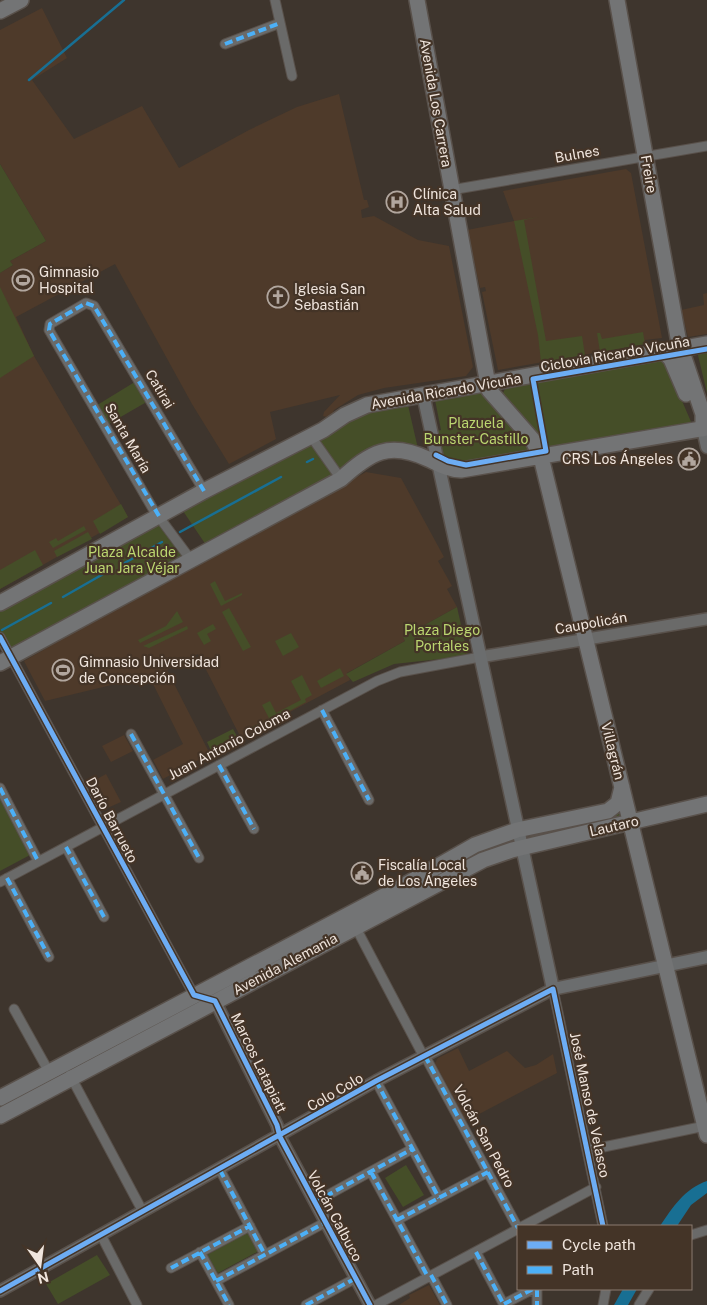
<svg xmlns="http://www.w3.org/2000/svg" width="707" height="1305" font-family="'Public Sans',sans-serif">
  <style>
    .built { fill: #4e3a2a }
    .green { fill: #454e28 }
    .water { fill: #186f93 }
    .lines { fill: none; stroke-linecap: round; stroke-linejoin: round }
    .stream { stroke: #186f93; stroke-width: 2.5 }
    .minor-casing { stroke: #59514b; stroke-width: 11 }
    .tertiary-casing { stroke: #59514b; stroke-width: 14 }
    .secondary-casing { stroke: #59514b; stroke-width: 15 }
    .primary-casing { stroke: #59514b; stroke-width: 18 }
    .minor { stroke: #6a6a69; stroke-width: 9 }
    .tertiary { stroke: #6a6a69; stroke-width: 11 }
    .secondary { stroke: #6b6d6e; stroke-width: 12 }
    .primary { stroke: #737475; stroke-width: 15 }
    .quiet { stroke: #4cb0f7; stroke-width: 4; stroke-dasharray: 8 4; stroke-linecap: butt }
    .cycleway-casing { stroke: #443427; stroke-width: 8 }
    .cycleway { stroke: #6dadf4; stroke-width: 5 }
    .labels { text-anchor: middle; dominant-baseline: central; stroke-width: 4.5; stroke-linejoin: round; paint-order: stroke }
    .street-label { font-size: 14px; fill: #f0e5dd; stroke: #443427 }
    .poi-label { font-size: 14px; fill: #f0e5dd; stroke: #443427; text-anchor: start }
    .park-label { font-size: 14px; fill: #bbd670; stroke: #443427 }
  </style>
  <rect width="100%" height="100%" fill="#3e352d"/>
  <path class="built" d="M42,8L67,58L32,80L74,139L142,106L179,168L249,130L297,107L339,94L364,200H367L369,207L361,210L362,218L374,216L418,240L449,246L473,367L466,376L384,388L358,395L334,410L331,418L323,416L324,412L340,395L270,412L276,439L229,464L192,404L115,264L16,317L34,356L128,517L0,589V273L13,265L10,261L46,241L0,164V30Z
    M626,169L631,173L662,338L645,340V344L498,370L482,292L486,291L485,287L480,288L467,230L514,221L503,191Z
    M707,293V334L688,337L681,310L704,305L703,294Z
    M366,472L401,478L444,557L438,561L452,586L447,589L457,607L403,637L405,641L347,673L350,680L241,738L198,654L167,670L210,754L163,779L153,760L183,744L149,676L45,701L24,661L188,567L268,526Z
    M124,735L133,751L111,762L102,746Z
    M106,774L121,802L103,810L88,784Z
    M458,1048L469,1071L507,1051L525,1068L536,1065L553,1054L557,1073L466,1121L435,1063L438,1058Z
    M429,1285L440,1305H399L410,1298L409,1295Z"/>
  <path class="green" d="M0,164L46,241L10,261L13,265L0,273Z
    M539,217L524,220L546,341L582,336L585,355L541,362L538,335L514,221Z
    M0,287L34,356L0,378Z
    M643,332L645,344L600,352L597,333H600L602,339Z
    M707,345V393L696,347Z
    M663,357L692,424L540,450L502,395L506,387Z
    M138,380L150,400L105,426L94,407Z
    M486,386L538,456L446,465L433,432L441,430L434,395Z
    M407,401L419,453L399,448L206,545L181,508L345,418Z
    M121,504L128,517L100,534L93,521Z
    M157,519L185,560L12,652L0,631V604Z
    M84,526L86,530L53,548L49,542L56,538L58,541Z
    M88,532L92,539L57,557L54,551Z
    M35,550L43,565L0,589V570Z
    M215,581L225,601L242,593V595L221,606L210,584Z
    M457,607L468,656L394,664L353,682L346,674L405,641L403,637Z
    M229,608L251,647L243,651L222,612Z
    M177,611L183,622L140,643L138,640L166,626Z
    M213,624L216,629L207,634L211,641L204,645L197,633Z
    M187,626L188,629L149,648L143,646Z
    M291,633L299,647L283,656L275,641Z
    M340,668L344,676L321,688L317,681Z
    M302,675L312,695L305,699L306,702L252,731L250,728L269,718L262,705L270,701L276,713L301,700L291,681Z
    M233,729L238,738L212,753L207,742Z
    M0,799L30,855L0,871Z
    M618,811L621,819L531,839L529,833Z
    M406,1165L424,1195L403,1207L385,1178Z
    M248,1232L259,1251L218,1273L207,1255Z
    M97,1255L110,1275L58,1304L46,1284Z"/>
  <path class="water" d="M707,1181V1193L691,1205L677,1226H660C673,1207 684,1189 707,1181Z
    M623,1289H637L628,1305H614Z"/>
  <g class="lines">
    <path class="stream" d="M29,80L124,0
      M307,462L313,459
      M180,532L281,477
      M121,565L162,542
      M63,597L105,573
      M2,630L51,603"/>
    <g class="minor-casing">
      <path id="minor" d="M275,0L292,76
        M225,44L280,23
        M451,190L707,146
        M310,435L341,479
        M191,560L153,509L49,330L50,324L86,303L94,306L204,491
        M0,637L194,995L198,997
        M322,710L369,800
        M131,734L199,858
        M219,765L254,829
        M0,788L38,861
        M66,847L104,917
        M7,878L49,957
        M0,882L377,681L400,672L480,657
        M355,926L424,1057
        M553,989L603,1226
        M14,1009L49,1072
        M425,1056L518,1228
        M70,1075L143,1212
        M376,1081L439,1198
        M589,1150L705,1126
        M220,1170L265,1255
        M371,1172L428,1277
        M315,1202L412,1149
        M397,1220L488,1172
        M523,1226L596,1187
        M101,1235L137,1305
        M691,1235L707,1230
        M200,1252L229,1305
        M476,1252L504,1305
        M171,1268L250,1226
        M431,1275L447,1305
        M216,1281L326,1222
        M537,1289V1305
        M504,1304L533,1289
        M306,1305L356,1278
        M376,1305L518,1229
        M603,1305L606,1289
        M639,1305L649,1289"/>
    </g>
    <g class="tertiary-casing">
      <path id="tertiary" d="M480,657L707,619
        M215,1001L277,1125L280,1137L370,1305
        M0,1291L376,1081L553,989"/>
    </g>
    <g class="secondary-casing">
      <path id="secondary" d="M423,394L553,989L707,957
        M703,429L707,447"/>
    </g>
    <g class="primary-casing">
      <path id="primary" d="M417,0L489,390L532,439L541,457L707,1135
        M617,0L679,343L703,414V429
        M0,11L21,0
        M663,351L671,359L686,394
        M0,603L204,491L323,430L345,415L367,405L707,344
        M0,663L341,479C371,452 389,441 428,459C439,464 449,470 461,470L707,428
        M0,1098L403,886L475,845L517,830L608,811L618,803L622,787
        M0,1116L483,860L512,850L707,804"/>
    </g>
    <use href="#minor" class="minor"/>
    <use href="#tertiary" class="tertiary"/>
    <use href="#secondary" class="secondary"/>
    <use href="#primary" class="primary"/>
    <path class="quiet" d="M225,44L280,23
      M159,516L49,330L50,324L86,303L94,306L204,491
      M322,710L369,800
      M131,734L199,858
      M219,765L254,829
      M0,788L38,861
      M66,847L104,917
      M7,878L49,957
      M425,1056L518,1228
      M376,1081L439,1198
      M220,1170L265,1255
      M371,1172L428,1277
      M315,1202L412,1149
      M397,1220L488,1172
      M200,1252L229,1305
      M476,1252L504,1305
      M171,1268L250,1226
      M431,1275L447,1305
      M216,1281L326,1222
      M537,1289V1305
      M504,1304L533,1289
      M306,1305L356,1278"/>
    <g class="cycleway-casing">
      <path id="cycleway" d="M436,455L448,461L466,465L546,451L533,379L707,349
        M0,637L194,995L215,1001L277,1125L280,1137L370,1305
        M0,1291L376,1081L553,989L603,1226"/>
    </g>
    <use href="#cycleway" class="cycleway"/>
  </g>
  <defs>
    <g id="hospital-ring" transform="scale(1.125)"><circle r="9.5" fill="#443427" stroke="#b2a79f" stroke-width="1.5"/><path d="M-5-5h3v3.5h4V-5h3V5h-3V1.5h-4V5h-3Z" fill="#b2a79f"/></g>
    <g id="stadium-ring" transform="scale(1.125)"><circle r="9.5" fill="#443427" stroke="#b2a79f" stroke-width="1.5"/><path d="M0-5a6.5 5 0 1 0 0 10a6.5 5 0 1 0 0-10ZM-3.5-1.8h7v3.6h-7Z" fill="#b2a79f"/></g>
    <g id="church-ring" transform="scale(1.125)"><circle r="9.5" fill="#443427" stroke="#b2a79f" stroke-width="1.5"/><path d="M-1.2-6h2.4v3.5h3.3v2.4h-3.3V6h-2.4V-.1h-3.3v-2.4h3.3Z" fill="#b2a79f"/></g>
    <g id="civic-ring" transform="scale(1.125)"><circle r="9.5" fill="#443427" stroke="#b2a79f" stroke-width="1.5"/><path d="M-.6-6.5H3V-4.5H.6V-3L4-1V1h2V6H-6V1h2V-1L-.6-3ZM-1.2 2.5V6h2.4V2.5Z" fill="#b2a79f"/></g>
  </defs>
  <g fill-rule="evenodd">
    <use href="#hospital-ring" x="397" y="202"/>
    <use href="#stadium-ring" x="23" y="280"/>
    <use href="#church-ring" x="278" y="297"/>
    <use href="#civic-ring" x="689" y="459"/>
    <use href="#stadium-ring" x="63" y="670"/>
    <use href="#civic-ring" x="362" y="873"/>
  </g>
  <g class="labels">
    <g class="street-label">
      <text transform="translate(436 103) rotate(80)">Avenida Los Carrera</text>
      <text transform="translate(577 154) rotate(-10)">Bulnes</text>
      <text transform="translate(649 174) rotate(80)">Freire</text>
      <text transform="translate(615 354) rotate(-10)">Ciclovia Ricardo Vicuña</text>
      <text transform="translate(160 389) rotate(59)">Catirai</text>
      <text transform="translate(446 391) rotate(-10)">Avenida Ricardo Vicuña</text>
      <text transform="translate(128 438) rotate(60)">Santa María</text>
      <text transform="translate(591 623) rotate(-10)">Caupolicán</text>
      <text transform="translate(229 744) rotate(-28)">Juan Antonio Coloma</text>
      <text transform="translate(613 751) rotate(76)">Villagrán</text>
      <text transform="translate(112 820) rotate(62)">Darío Barrueto</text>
      <text transform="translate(614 826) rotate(-13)">Lautaro</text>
      <text transform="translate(285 964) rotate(-28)">Avenida Alemania</text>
      <text transform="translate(259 1063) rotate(64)">Marcos Latapiatt</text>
      <text transform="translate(335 1092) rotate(-30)">Colo Colo</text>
      <text transform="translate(590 1105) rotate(78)">José Manso de Velasco</text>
      <text transform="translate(484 1136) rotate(62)">Volcán San Pedro</text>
      <text transform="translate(335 1216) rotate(62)">Volcán Calbuco</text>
    </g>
    <g class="poi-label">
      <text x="413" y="194">Clínica<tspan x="413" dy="16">Alta Salud</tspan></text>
      <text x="39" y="272">Gimnasio<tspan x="39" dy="16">Hospital</tspan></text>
      <text x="294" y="289">Iglesia San<tspan x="294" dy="16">Sebastián</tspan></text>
      <text x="673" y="459" text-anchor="end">CRS Los Ángeles</text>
      <text x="79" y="662">Gimnasio Universidad<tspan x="79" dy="16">de Concepción</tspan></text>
      <text x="378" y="865">Fiscalía Local<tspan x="378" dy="16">de Los Ángeles</tspan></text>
    </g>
    <g class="park-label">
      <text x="476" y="423">Plazuela<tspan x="476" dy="16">Bunster-Castillo</tspan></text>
      <text x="132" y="552">Plaza Alcalde<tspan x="132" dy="16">Juan Jara Véjar</tspan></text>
      <text x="442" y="630">Plaza Diego<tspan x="442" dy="16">Portales</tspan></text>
    </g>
  </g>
  <rect x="517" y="1225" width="175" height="65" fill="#443427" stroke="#897b70"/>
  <rect x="527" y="1241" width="25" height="8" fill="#6dadf4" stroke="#897b70"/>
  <text x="562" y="1250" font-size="15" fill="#f0e5dd">Cycle path</text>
  <rect x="527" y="1266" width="25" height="8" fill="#4cb0f7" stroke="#897b70"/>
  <text x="562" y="1275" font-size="15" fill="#f0e5dd">Path</text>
  <g transform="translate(40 1265) rotate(166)" stroke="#443427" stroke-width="4" paint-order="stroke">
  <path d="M0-4L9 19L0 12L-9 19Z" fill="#f0e5dd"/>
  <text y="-8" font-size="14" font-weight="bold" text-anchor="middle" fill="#f0e5dd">N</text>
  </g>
</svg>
